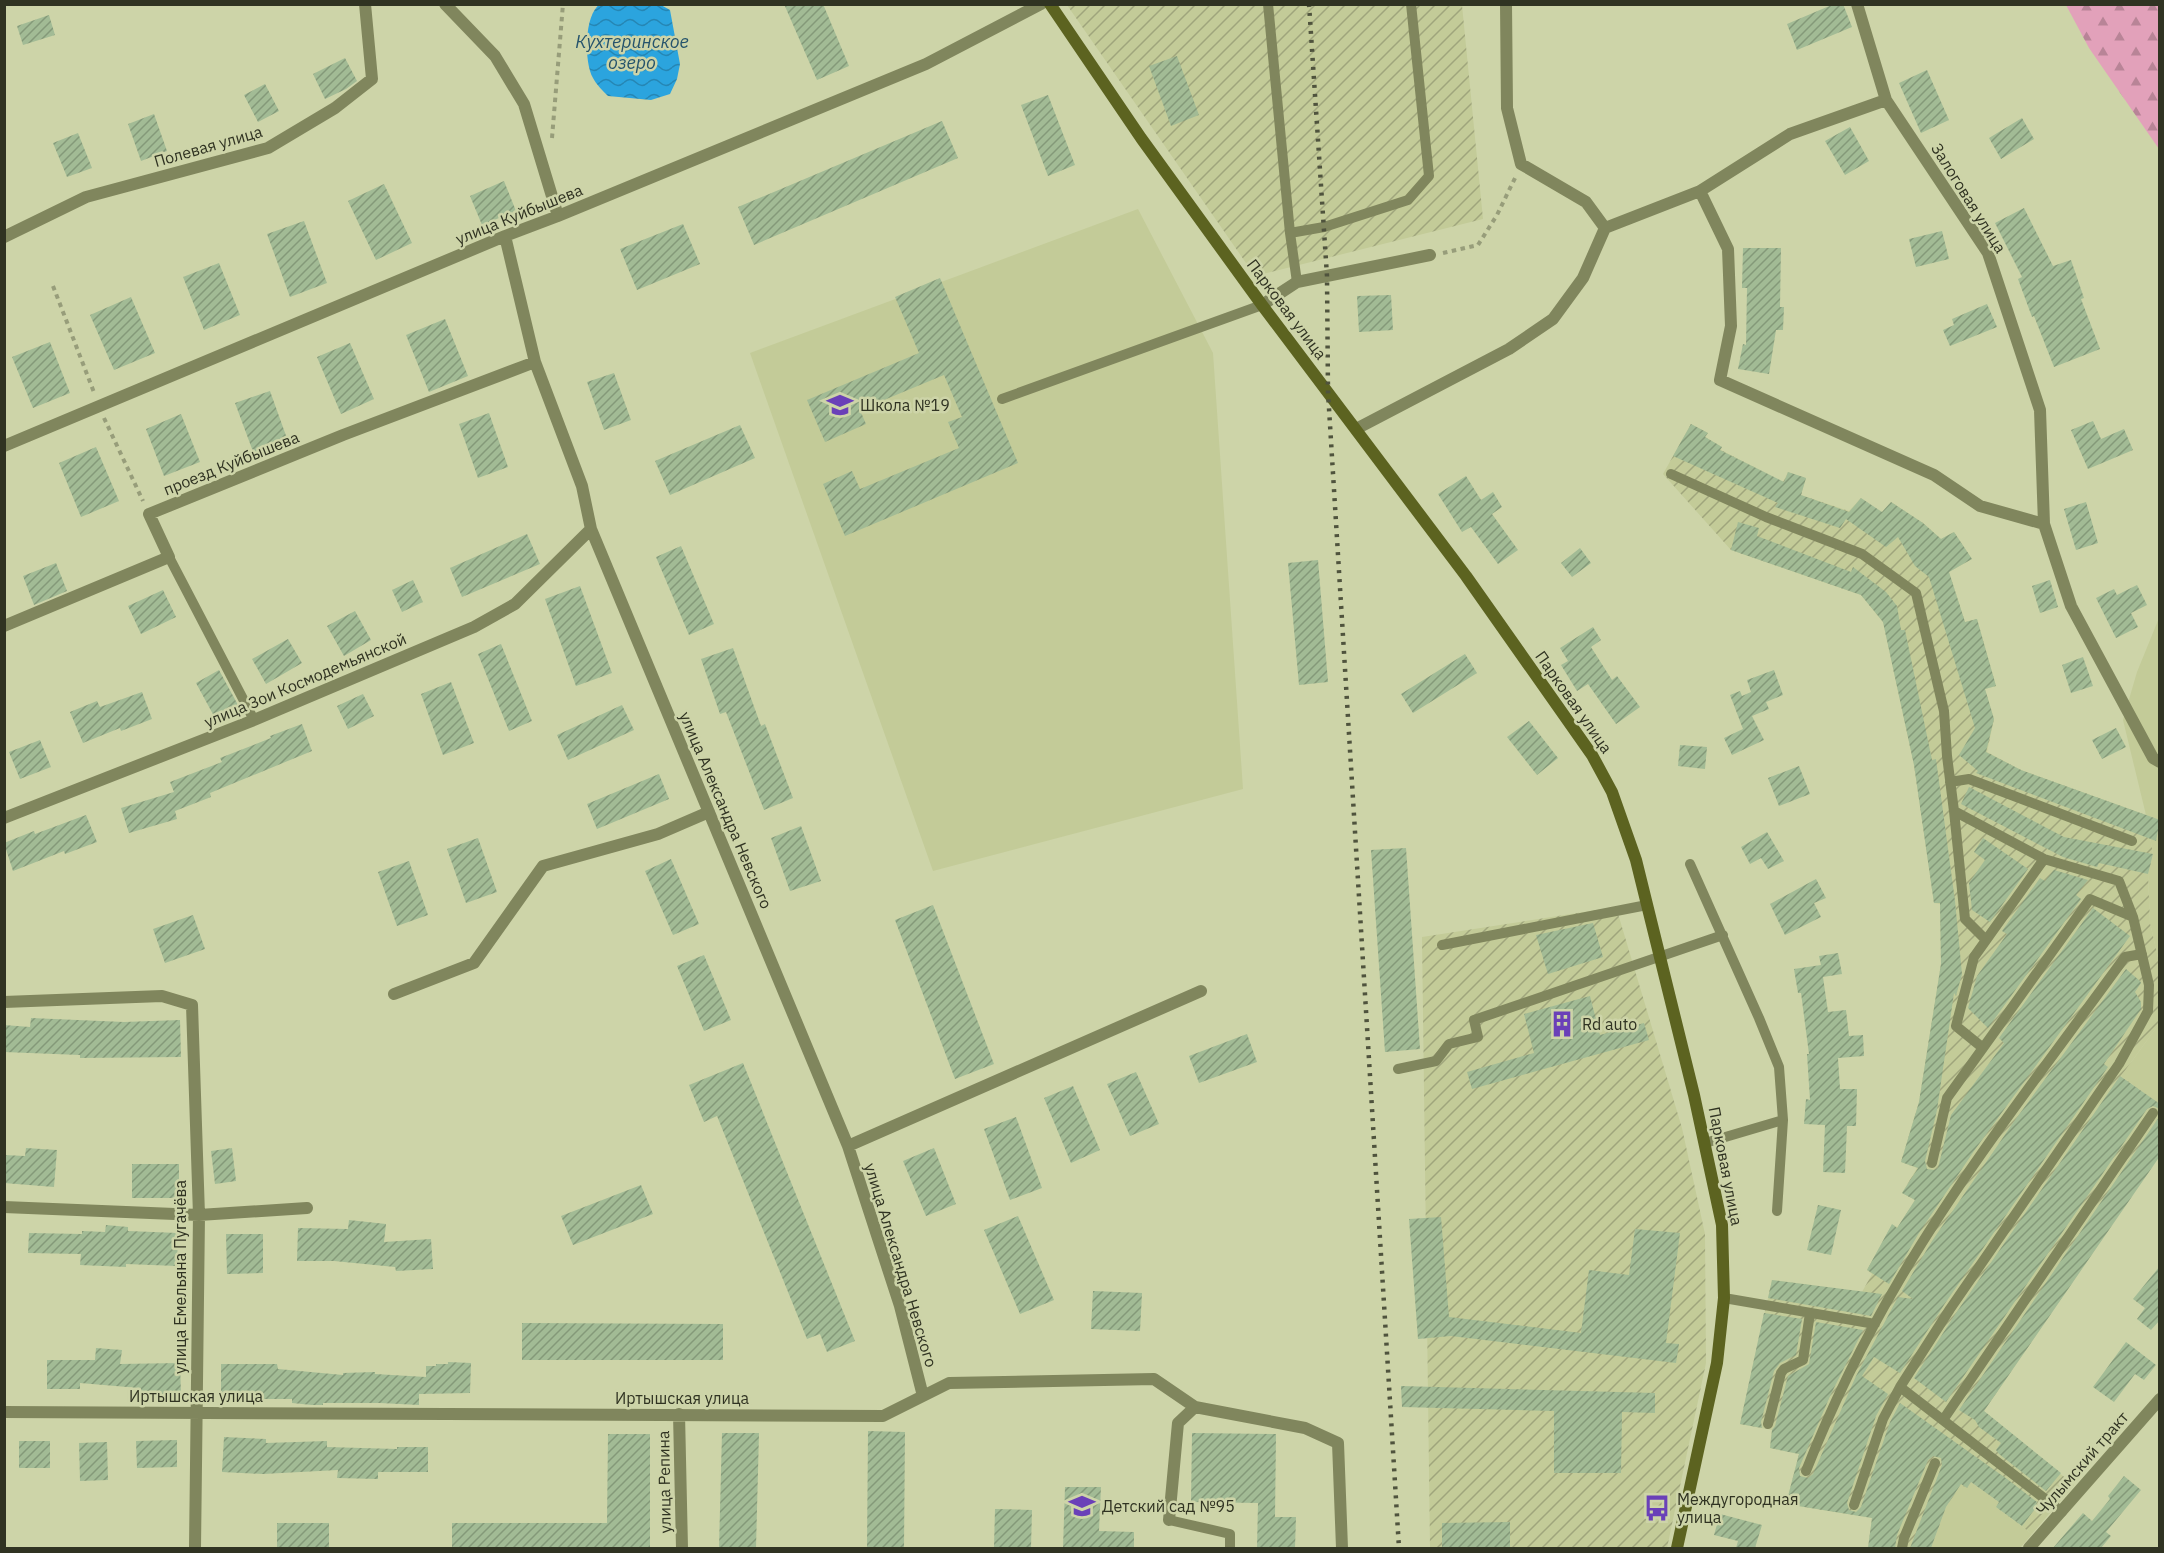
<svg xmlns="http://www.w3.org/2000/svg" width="2164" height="1553" font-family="'IBM Plex Sans',sans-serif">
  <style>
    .built { fill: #c3cb98 }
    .industrial { fill: url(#industrial-furrows) }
    .forest { fill: url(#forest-firs) }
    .water { fill: url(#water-waves) }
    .building { fill: url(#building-hatch) }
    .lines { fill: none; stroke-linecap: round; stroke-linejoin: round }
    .path { stroke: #979d7a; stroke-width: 4; stroke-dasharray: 4.5 4.5; stroke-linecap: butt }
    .lane { stroke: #80865d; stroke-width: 10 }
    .street { stroke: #80865d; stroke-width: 12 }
    .secondary { stroke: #5c6320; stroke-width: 12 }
    .rail { stroke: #4f533d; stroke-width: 4.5; stroke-dasharray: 3 6; stroke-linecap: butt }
    .labels { text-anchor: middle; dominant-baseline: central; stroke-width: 5; stroke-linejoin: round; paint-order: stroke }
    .street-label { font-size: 16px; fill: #303322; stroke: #cdd4a8 }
    .poi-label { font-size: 16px; fill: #303322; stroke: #cdd4a8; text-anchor: start }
    .water-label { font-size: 18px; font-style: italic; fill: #25536c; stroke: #cdd4a8 }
  </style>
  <defs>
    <pattern id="industrial-furrows" width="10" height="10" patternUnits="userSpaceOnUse" patternTransform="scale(1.5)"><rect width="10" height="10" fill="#c3cb98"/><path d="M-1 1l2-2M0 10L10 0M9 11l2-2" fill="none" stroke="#9fa57c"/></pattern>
    <pattern id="forest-firs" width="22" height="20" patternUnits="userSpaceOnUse" patternTransform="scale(1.5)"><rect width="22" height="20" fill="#e2a1ba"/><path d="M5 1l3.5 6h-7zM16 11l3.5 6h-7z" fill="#b88497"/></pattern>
    <pattern id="water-waves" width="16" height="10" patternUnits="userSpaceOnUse" patternTransform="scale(1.5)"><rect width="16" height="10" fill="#2ba4de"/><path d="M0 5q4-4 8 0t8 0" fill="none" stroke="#2586b4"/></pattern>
    <pattern id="building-hatch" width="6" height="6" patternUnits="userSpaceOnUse" patternTransform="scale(1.5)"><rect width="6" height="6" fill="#a2bb95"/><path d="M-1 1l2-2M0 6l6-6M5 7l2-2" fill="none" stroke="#849979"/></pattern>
  </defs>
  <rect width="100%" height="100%" fill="#cdd4a8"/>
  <path class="built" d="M1138,209L1213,353L1243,789L933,871L750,353Z
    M2159,618V962L2150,923L2148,874L2153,854L2146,815L2123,720L2137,672Z
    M2159,1024V1104L2121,1076Z
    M1971,1482L1999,1502L1996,1507L2032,1534L2020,1548H1931L1946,1507L1961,1484Z"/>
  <path class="industrial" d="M1067,5H1462L1483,219L1255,276Z
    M1691,424L1708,433L1705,437L1722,447L1721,450L1783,482L1788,472L1806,478L1801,495L1849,511L1861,498L1881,513L1891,502L1923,523L1941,539L1954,532L1972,559L1949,572L1965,622L1977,619L1996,686L1985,689L1994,719L1987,752L2021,770L2146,815L2153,854L2148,874L2150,923L2159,962V1024L2121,1076L2159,1104V1156L1984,1411L2074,1485L2032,1534L1996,1507L1999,1502L1971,1482L1967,1488L1961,1485L1946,1507L1931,1548H1868L1872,1518L1786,1504L1799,1454L1770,1448L1772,1430L1740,1424L1772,1280L1862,1292L1872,1274L1867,1270L1892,1225L1898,1227L1915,1200L1902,1193L1917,1168L1901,1162L1919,1102L1941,964L1940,904L1934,903L1914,765L1883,622L1861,595L1731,550L1663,474Z
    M1616,907L1682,1128L1705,1234L1706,1363L1667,1548H1430L1422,937Z"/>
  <path class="forest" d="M2066,5H2159V149L2089,48Z"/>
  <path class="water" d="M600,4L661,5L670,10L680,64L677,79L670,94L651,100L608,96C603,91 596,84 593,78C584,62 584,15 600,4Z"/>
  <path class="building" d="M784,4H823L849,66L817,80Z
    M1834,4H1843L1852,27L1797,50L1787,24Z
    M49,15L55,35L23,45L17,26Z
    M1177,56L1199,115L1171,126L1149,66Z
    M345,58L357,81L346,89L325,99L313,74Z
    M1927,70L1949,120L1921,133L1899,83Z
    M265,84L279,111L258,122L244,95Z
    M1048,95L1075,165L1048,176L1021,105Z
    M154,114L167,151L141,161L128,124Z
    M2022,118L2034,139L2001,159L1989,138Z
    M942,121L958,158L754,245L738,207Z
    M1850,127L1869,161L1845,175L1825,141Z
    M78,133L92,168L67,177L53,143Z
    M504,181L516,211L482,225L470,196Z
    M384,184L412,243L376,260L348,201Z
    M2024,208L2053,266L2071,260L2084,298L2081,299L2100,349L2054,367L2034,316L2032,317L2018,279L2022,277L1995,223Z
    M304,221L327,283L290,297L267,234Z
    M683,224L700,264L637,290L620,249Z
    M1942,231L1949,259L1916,267L1909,239Z
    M1743,248H1781L1780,307H1784L1783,330H1776L1769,374L1738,369L1743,344L1746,345L1747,288H1742Z
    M219,263L240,315L204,330L183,277Z
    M940,278L1018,463L845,536L823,484L852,471L860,489L959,448L948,422L962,417L944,375L860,410L866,424L825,442L807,400L919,353L895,297Z
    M1391,295L1393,330L1359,332L1357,296Z
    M131,297L155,353L114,370L90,315Z
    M1987,304L1997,327L1950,346L1943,330L1954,325L1952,319Z
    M445,319L468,376L429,392L406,335Z
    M50,342L70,393L33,408L12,357Z
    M350,343L374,399L341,414L317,357Z
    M614,373L631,420L604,430L587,382Z
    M270,391L289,444L255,457L235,403Z
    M489,413L508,467L478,478L459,424Z
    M181,414L200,462L164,476L146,429Z
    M2093,421L2101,439L2124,429L2133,450L2088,469L2071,430Z
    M1691,424L1708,433L1705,437L1722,447L1720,450L1784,482L1788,472L1806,478L1801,495L1849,512L1861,498L1882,512L1891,502L1923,523L1941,539L1954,532L1972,559L1949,572L1965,622L1977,619L1996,686L1985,689L1994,719L1986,752L2021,770L2160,820L2156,841L1976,773L1978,771L1959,755L1975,728L1929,577L1915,566L1898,537L1886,547L1846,519L1840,528L1775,507L1778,503L1673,456Z
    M740,425L755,458L670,495L655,461Z
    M96,447L119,501L81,517L59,463Z
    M1466,476L1481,500L1493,492L1502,507L1492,514L1518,550L1498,564L1471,527L1462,532L1438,494Z
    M2086,502L2098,543L2076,550L2064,509Z
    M1738,522L1759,528L1757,536L1851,572L1853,567L1886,592L1897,606L1901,630H1905L1932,760L1936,759L1955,901L1962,974L1956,996L1954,993L1937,1110L1925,1161L1927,1169L1934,1170L1938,1168L1951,1115L2004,1043L1999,1038L2093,908L2130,936L1974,1151L1919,1233L1889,1284L1867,1270L1892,1224L1897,1228L1915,1200L1902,1193L1918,1168L1901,1162L1919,1102L1941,964L1940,903H1934L1914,765L1883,622L1861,595L1731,550Z
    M527,534L540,564L462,597L450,568Z
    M681,546L714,624L689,635L656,557Z
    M1580,548L1591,563L1572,577L1561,563Z
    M1318,560L1328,682L1299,685L1288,563Z
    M56,563L67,591L34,605L23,576Z
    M413,580L423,602L402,612L392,590Z
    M2050,580L2058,607L2040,613L2032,586Z
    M2137,585L2147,605L2131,613L2138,627L2116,638L2096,598L2114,589L2117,595Z
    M580,586L612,673L576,686L545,599Z
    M163,590L176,617L141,634L128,606Z
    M355,611L371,640L344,656L327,626Z
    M1593,627L1601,640L1591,647L1612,680L1617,676L1640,707L1616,724L1588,684L1577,691L1561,665L1568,661L1560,648Z
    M288,639L302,663L266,684L252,659Z
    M501,644L532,721L509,731L478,654Z
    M733,648L761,726L765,724L793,798L764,810L726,712L720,714L701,659Z
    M1465,654L1477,673L1413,713L1401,694Z
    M2083,657L2093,686L2071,693L2062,665Z
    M219,670L238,705L215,718L196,683Z
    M1774,670L1783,695L1766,702L1769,709L1752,716L1764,740L1732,755L1724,738L1743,729L1730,695L1740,691L1742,696L1751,692L1747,680Z
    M451,682L474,743L443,755L421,694Z
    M142,692L152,719L121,731L120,728L83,743L70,712L97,701L100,707Z
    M363,694L374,716L348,729L337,706Z
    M622,705L634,730L568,760L557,735Z
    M1529,721L1558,758L1537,775L1507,737Z
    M302,724L312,751L210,793L211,797L175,811L177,819L129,833L121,808L174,792L170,782L222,762L220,758L271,738L270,736Z
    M2116,728L2126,747L2102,759L2092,740Z
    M40,740L51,767L20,779L9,752Z
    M1680,745L1707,747L1705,769L1678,766Z
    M1799,766L1810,794L1779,806L1768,778Z
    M659,774L669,799L597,829L587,804Z
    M1969,787L2064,837L2153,854L2148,874L2099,863L2097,867L2063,857L1961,804Z
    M86,815L97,842L65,854L64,851L13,871L4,843L34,831L35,834Z
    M801,826L821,881L790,891L771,838Z
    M1767,832L1784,861L1768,869L1761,858L1750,864L1741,847Z
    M478,838L497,892L466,903L447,849Z
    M1983,838L2028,869L1990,922L1972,910L1969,883L1985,860L1974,852Z
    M1406,848L1420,1049L1385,1052L1371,850Z
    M671,859L699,924L673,935L645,871Z
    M409,861L428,915L397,926L378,872Z
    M2054,870L2088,880L2076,895L2081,899L1988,1028L1968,1008L1977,976L2007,934L2002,931L2040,878L2045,881Z
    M1816,879L1826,898L1814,903L1821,917L1785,935L1770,904Z
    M933,905L994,1064L955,1079L895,920Z
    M193,915L205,949L165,963L153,929Z
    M1593,923L1603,957L1548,974L1536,935Z
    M1838,953L1842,974L1823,977L1828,1012L1846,1010L1849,1036L1863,1035L1864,1056L1838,1058L1840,1089H1857L1856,1126H1847L1845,1173L1823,1172L1825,1125L1804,1124L1806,1099L1810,1100L1807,1054H1809L1801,993H1798L1794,969L1821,965L1819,956Z
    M704,955L731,1020L704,1031L677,966Z
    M2126,969L2140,981L2141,983L2135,992L2141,1002V1009L2104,1064L2108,1067L1944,1305L1900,1373L1874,1357L1862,1376L1888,1394L1876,1416L1847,1503L1849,1510L1856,1512L1861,1507L1890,1422L1900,1403L2007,1479L2037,1502L2036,1504L2038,1505L2022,1526L1996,1507L1999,1502L1971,1482L1967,1488L1961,1484L1946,1507L1931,1548H1910L1942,1465L1941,1458L1933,1456L1928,1460L1897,1535L1895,1548H1868L1872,1518L1786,1504L1799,1454L1770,1448L1772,1430L1775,1426L1788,1376L1809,1364L1816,1322L1863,1330L1831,1394L1799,1468L1800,1476L1808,1478L1813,1474L1856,1376L1898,1297L1913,1299L1902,1291L1932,1241L2015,1120Z
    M1590,996L1600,1035L1644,1023L1649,1040L1472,1089L1467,1072L1534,1053L1524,1014Z
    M31,1018L124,1022L180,1020L181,1057L80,1058V1055L4,1052V1025L30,1027Z
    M1247,1034L1257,1062L1199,1083L1189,1056Z
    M743,1063L855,1341L827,1352L820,1334L807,1339L717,1116L704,1122L689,1085Z
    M1136,1072L1159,1124L1130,1136L1107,1084Z
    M2120,1076L2160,1104V1109L2153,1106L2147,1109L1946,1402L1914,1378L1956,1313Z
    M1073,1086L1100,1150L1071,1163L1044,1098Z
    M1016,1117L1042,1188L1010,1200L984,1129Z
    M2159,1117L2160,1156L1984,1411L2061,1473L2046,1491L1999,1454L1996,1450L2001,1443L1979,1427L1975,1420L1959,1410Z
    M26,1148L57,1150L54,1187L4,1183V1155L25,1156Z
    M232,1148L236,1181L215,1184L211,1151Z
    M934,1148L956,1204L926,1216L903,1161Z
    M132,1164H179V1198H132Z
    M641,1185L653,1214L573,1245L561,1216Z
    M1818,1205L1841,1210L1831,1255L1807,1250Z
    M1018,1216L1054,1300L1020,1314L984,1230Z
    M1441,1217L1449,1317L1581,1333L1589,1270L1629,1275L1635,1229L1680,1233L1666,1343L1679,1344L1676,1363L1451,1336L1418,1339L1409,1219Z
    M349,1220L386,1224L384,1242L431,1239L433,1269L396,1271L395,1267L334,1261H297L298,1228L348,1229Z
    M106,1225L128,1227V1231L178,1233L177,1266L126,1264V1267L80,1265L81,1254L28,1253L29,1233L82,1234V1231L105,1232Z
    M226,1234H263V1273L227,1274Z
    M2160,1266V1320L2151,1330L2137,1319L2145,1308L2133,1299Z
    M1772,1280L1882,1294L1871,1316L1768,1298Z
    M1093,1291L1142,1293L1140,1331L1091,1329Z
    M1764,1313L1802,1319L1796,1355L1780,1363L1774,1371L1761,1422L1762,1428L1740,1424Z
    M522,1323L723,1324V1360H522Z
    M2126,1342L2156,1365L2144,1380L2135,1374L2114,1402L2093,1387Z
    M96,1348L122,1350L120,1364L180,1363L181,1395L139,1396V1388L80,1383V1389H47V1360H95Z
    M448,1362L471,1363L470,1393L419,1394V1405L380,1403H323V1405H312L292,1403V1399H221V1364H277L278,1369L343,1375V1373L375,1372V1374L426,1377V1366H436V1364H448Z
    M1401,1386L1655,1393V1413L1622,1412L1621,1473H1554V1411L1402,1407Z
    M868,1431L905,1432L904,1548H867Z
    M722,1433H759L756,1548H719Z
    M1192,1433L1276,1434L1275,1517H1296L1295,1548H1257L1258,1503L1191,1502Z
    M608,1434H650V1548H452V1523H607Z
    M224,1437L266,1439V1443L327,1441V1447L397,1449V1447H428V1472H378V1479L337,1478L338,1470L263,1474L222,1472Z
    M177,1440V1467L137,1468L136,1441Z
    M19,1441H50V1468H19Z
    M107,1442L108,1480L80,1481L79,1443Z
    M2124,1476L2141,1490L2106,1532L2111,1536L2101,1548H2053L2083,1513L2092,1521L2110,1499L2108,1496Z
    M1065,1487H1101L1099,1531L1134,1532V1548H1063Z
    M995,1509L1032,1510L1031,1548H994Z
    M1720,1514L1762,1525L1755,1548H1736L1738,1541L1714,1535Z
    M1510,1522V1548H1442V1523Z
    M277,1523H329V1548H277Z"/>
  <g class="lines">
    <path class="path" d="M552,138L563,4
      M1443,253L1478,245L1497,215L1516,176
      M53,286L95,395
      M104,418L143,501"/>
    <path class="lane" d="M1268,4L1290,233L1297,282
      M1290,233L1324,227L1408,200L1429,176L1411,4
      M1002,399L1262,305
      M1671,474L1766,517L1862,554L1916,593L1944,711L1947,756L1954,811L2044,859L2119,881L2133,917L2149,985L2148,1011L2119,1064L1950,1309L1900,1387
      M169,557L254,720
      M1950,782L1969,779L2132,841
      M1954,811L1965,919L1986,940
      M1690,864L1759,1018L1779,1067L1783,1120L1777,1211
      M1442,945L1647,905
      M1983,1048L1956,1026L1974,957L2044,859
      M1398,1069L1436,1061L1449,1044L1478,1037L1474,1020L1723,935
      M1705,1143L1783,1120
      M1932,1163L1947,1098L2090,899L2133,917
      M1724,1298L1875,1324
      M1943,1420L2153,1113
      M1768,1424L1781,1373L1784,1369L1803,1360L1810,1313
      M1806,1471C1832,1405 1864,1340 1900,1279C1966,1167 2049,1062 2125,957L2142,954
      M1854,1505L1883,1419L1900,1387L2062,1512
      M1169,1520L1230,1534V1548
      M1902,1548L1904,1538L1935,1463"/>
    <path class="street" d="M445,4L495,56L524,104L558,216
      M1506,4L1507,108L1521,164L1586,202L1605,228
      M1857,4L1886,100L1988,253L2040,410L2044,524L2071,606L2153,758L2160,762
      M1700,191L1728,249L1731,326L1720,380L1934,475L1980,506L2044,524
      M505,236L535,362L582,486L591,529L848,1146L900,1306L923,1396
      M4,237L86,197L268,148L335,108L372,79L365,4
      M1262,305L1297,282L1430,255
      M1356,429L1509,349L1553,319L1583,278L1605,228L1700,191L1790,134L1886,100
      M4,446L505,236L558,216L926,64L1041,4
      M4,626L169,557L149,514L343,435L535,362
      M4,818L254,720L474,627L515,604L591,529
      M394,994L474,963L543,866L658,834L709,812
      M4,1002L162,996L192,1005L199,1215L195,1548
      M848,1146L1201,991
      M4,1207L199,1215L307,1208
      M4,1412L883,1416L949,1383L1154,1379L1195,1407L1305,1428L1338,1443L1342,1548
      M679,1414L682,1548
      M1169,1520L1178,1423L1195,1407
      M2029,1548L2160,1399"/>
    <path class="secondary" d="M1050,4L1141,138L1262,305L1466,576L1592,755L1612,792L1636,860L1694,1095L1722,1225L1724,1298L1717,1363L1677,1548"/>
    <path class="rail" d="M1309,4L1327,276L1328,392L1399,1548"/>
  </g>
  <defs>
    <g id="school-bare" transform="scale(2.07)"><path d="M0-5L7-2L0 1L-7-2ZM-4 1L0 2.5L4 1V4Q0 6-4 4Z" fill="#6a40b8" stroke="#cdd4a8" stroke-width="2.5" paint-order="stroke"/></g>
    <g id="building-bare" transform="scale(2.07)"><path d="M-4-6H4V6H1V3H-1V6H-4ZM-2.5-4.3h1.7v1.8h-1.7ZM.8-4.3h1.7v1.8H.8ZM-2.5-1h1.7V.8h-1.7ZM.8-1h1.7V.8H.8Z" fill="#6a40b8" stroke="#cdd4a8" stroke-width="2.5" paint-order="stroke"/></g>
    <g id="bus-bare" transform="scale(2.07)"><path d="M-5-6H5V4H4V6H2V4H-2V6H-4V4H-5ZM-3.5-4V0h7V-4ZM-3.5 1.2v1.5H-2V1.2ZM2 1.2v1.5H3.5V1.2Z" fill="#6a40b8" stroke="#cdd4a8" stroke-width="2.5" paint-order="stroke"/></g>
  </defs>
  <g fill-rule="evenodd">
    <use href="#school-bare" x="840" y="405"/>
    <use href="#building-bare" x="1562" y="1024"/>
    <use href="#school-bare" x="1082" y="1506"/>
    <use href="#bus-bare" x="1657" y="1508"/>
  </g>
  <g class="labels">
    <g class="street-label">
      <text transform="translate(208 146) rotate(-16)">Полевая улица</text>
      <text transform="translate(1969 198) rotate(58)">Залоговая улица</text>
      <text transform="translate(519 214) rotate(-22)">улица Куйбышева</text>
      <text transform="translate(1287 309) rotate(53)">Парковая улица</text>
      <text transform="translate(231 463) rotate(-22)">проезд Куйбышева</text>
      <text transform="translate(305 680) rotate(-23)">улица Зои Космодемьянской</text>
      <text transform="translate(1574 702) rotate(55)">Парковая улица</text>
      <text transform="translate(726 810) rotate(67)">улица Александра Невского</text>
      <text transform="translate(1726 1166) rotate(79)">Парковая улица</text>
      <text transform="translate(901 1265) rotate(73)">улица Александра Невского</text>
      <text transform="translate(180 1277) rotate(-90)">улица Емельяна Пугачёва</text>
      <text x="196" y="1396">Иртышская улица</text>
      <text x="682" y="1398">Иртышская улица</text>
      <text transform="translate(2082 1463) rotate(-49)">Чулымский тракт</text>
      <text transform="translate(664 1482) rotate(-91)">улица Репина</text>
    </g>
    <g class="poi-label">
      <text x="860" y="405">Школа №19</text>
      <text x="1582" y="1024">Rd auto</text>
      <text x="1677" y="1499">Междугородная<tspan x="1677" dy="18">улица</tspan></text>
      <text x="1102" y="1506">Детский сад №95</text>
    </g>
    <g class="water-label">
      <text x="632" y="41">Кухтеринское<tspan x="632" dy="21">озеро</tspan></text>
    </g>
  </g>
  <rect width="2164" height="1553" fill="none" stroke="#303322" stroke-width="12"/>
</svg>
